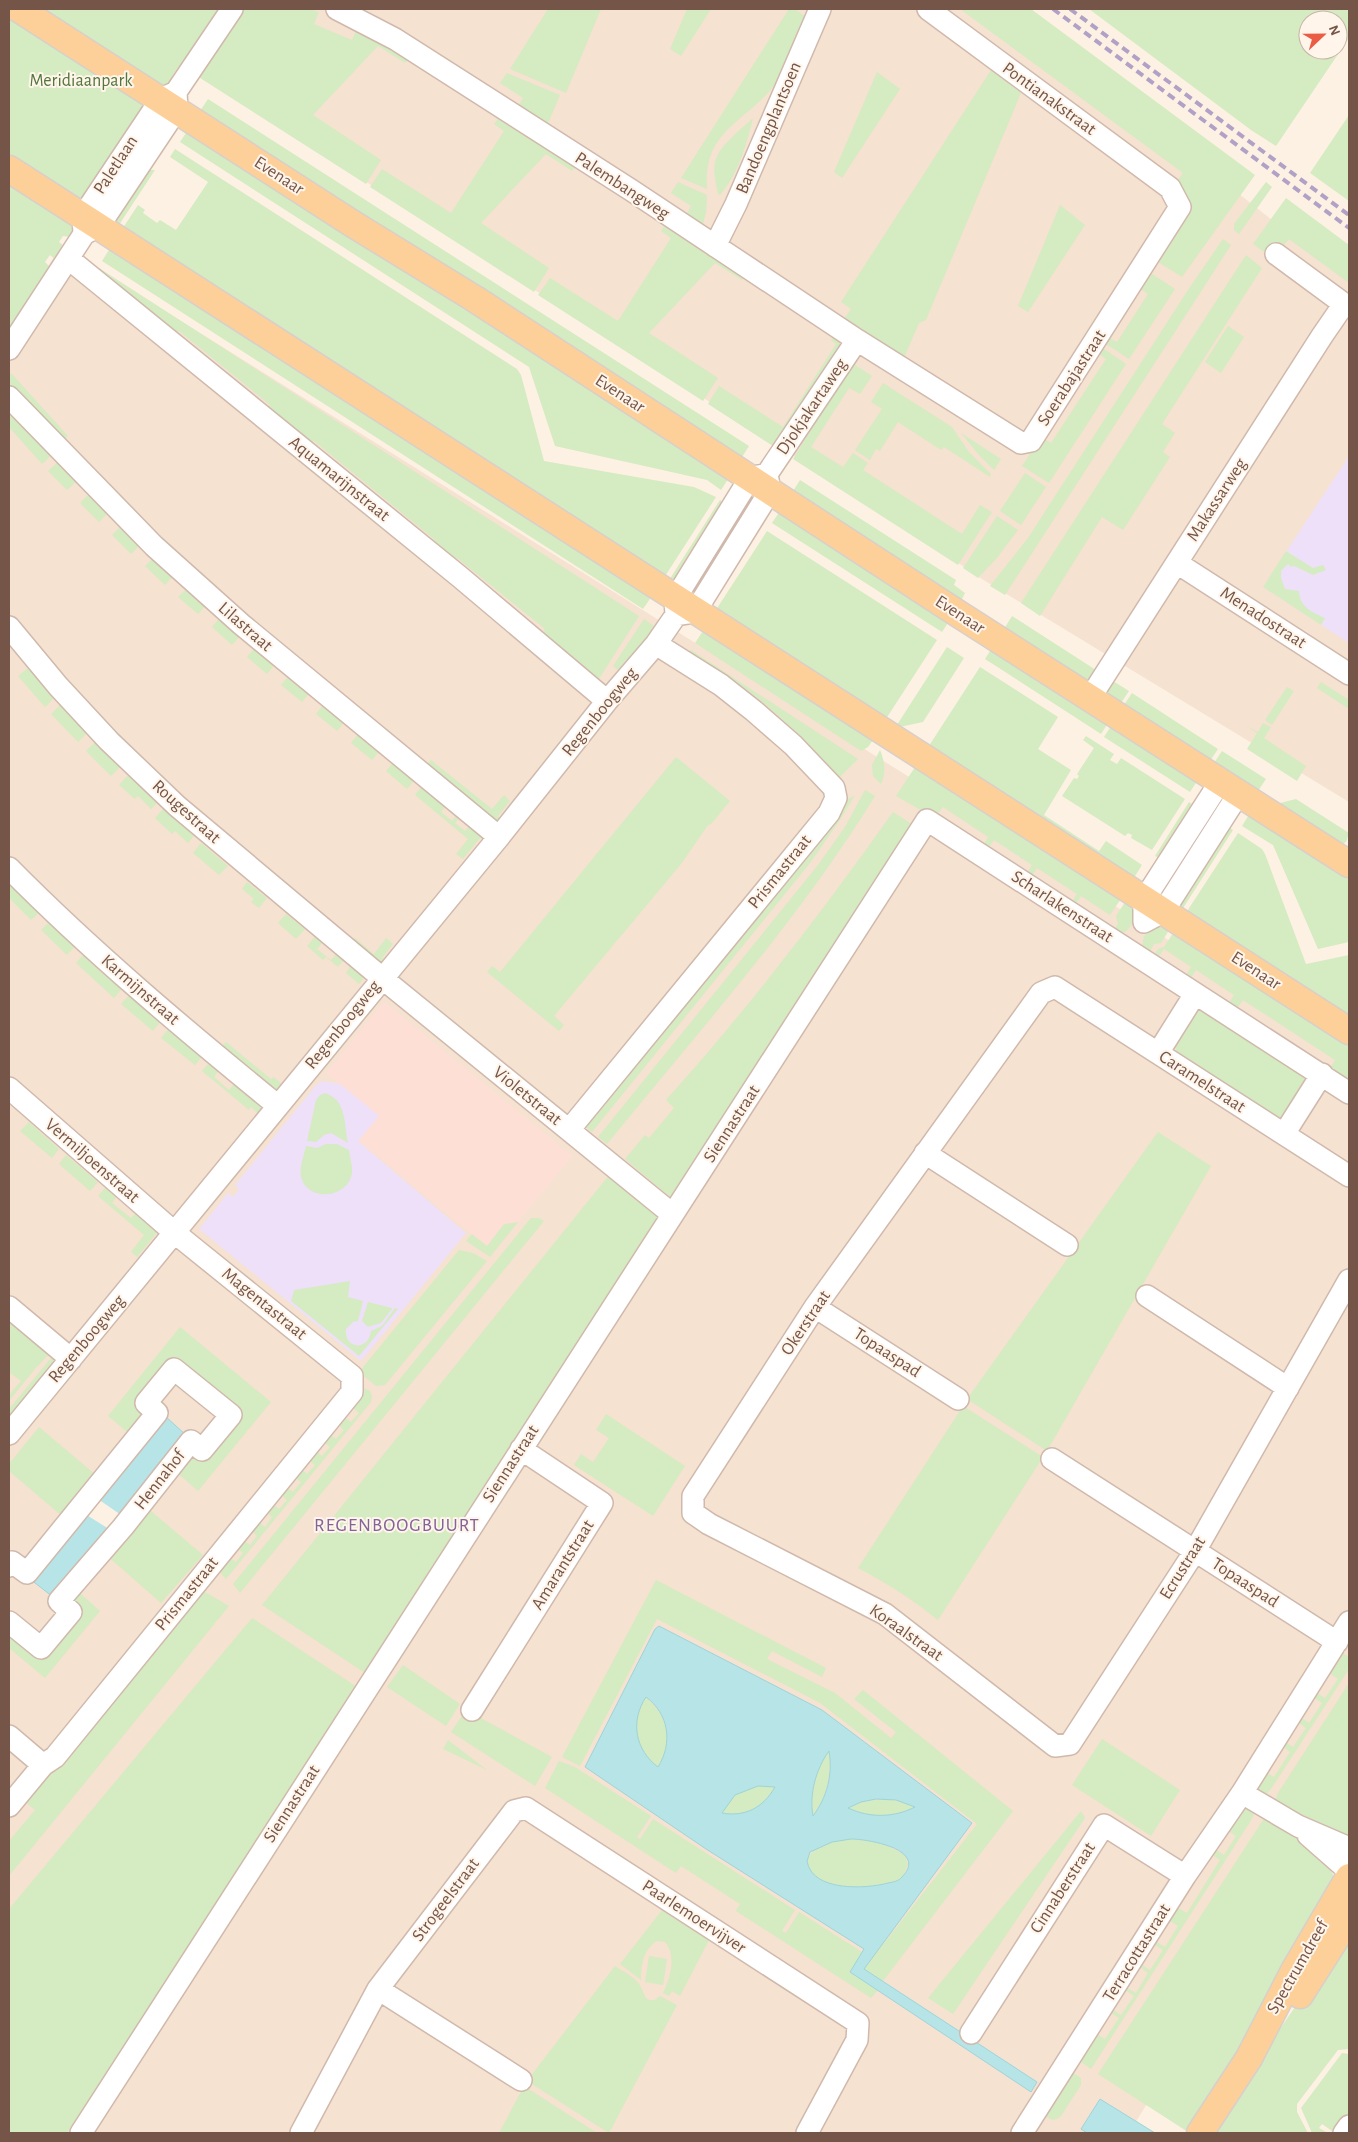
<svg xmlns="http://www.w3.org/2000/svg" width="1358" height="2142" font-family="'Alegreya Sans',sans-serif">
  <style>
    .residential { fill: #f5e2d1 }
    .commercial { fill: #fedfd6 }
    .education { fill: #eee0f9 }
    .green { fill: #d5ebc1; fill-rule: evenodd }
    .water { fill: #b7e4e7; stroke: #9dd4d9; fill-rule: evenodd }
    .pier { fill: #fdf1e3 }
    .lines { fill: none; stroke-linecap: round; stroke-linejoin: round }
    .minor-casing { stroke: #d0b9ac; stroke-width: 24 }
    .major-casing { stroke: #d8cfcc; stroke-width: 29 }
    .minor { stroke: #fff; stroke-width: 21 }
    .major { stroke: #fdd099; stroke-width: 26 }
    .rail { stroke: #b2a1c6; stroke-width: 4; stroke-dasharray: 8 5; stroke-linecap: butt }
    .labels { text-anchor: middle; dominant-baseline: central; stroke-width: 4; stroke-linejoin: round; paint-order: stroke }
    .park-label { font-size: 18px; fill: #52763d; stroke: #fff5ea }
    .street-label { font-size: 18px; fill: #755548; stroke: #fff5ea }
    .neighbourhood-label { font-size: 19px; letter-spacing: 1px; fill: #836399; stroke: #fff5ea }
  </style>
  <rect width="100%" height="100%" fill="#fdf1e3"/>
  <path class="residential" d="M222,9H981L1234,190L1349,281V802L977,576L933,545L182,64Z
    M61,246L1128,914L1349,1057V1774L1129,2133H9V327Z"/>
  <path class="commercial" d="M384,1002L572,1156L493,1252L359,1141L379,1116L326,1073Z"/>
  <path class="education" d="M1349,456V643L1263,587Z
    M323,1081L340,1084L379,1116L358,1141L466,1233L361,1361L199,1229L228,1193L233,1197L239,1189L235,1185L317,1084Z"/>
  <path class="green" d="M9,9H222L183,68L179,66L172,76L173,79L166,85L73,227L70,237L63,236L59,242L65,247L58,262L50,255L45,262L55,272L9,343Z
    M240,9H310L319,12L314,24L352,40L357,29L408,59L405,63L378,46L313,115L381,160L366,184L197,76Z
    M548,9H601L566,93L510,69Z
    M687,9H711L681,56L670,49Z
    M789,9H795L806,17C798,36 791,59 780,77C752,122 702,126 707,189L681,178Z
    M960,9H1031L1255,175L1182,277L1155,260L1175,184L1183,173Z
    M1089,9H1349V38L1276,146L1251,130ZM1308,20H1338V50H1308Z
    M991,70L1021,93L926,320L919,323L904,358L844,319L851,309L841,302Z
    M877,72L900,89L842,178L834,172Z
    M507,73L560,95L546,128L516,109L523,98L500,83Z
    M208,99L749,446L737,465L196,117Z
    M1349,115V201L1310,173Z
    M753,118C746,146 739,173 720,195L718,194C716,183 712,169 716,159C721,144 742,129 753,118Z
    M498,119L507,125L509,123L576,167L572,171L546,154L481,223L549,268L534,292L370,187L382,169L451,213L504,131L494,124Z
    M192,124L732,473L721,490L707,480L555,446L529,367L180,142Z
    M175,149L517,369L521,375L544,461L694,487L716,497L660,584L119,234L138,205L145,210L143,213L157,223L160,220L176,230L208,182L170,157Z
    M143,170H155L115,231L110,220Z
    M678,182L707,195L706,212L702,228L685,217L691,206L671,193Z
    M1266,182L1272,187L1239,234L1234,230V224Z
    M1286,198L1349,245V283L1289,239L1280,250L1270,256L1253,244Z
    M1060,205L1085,225L1028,312L1018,306Z
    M664,226L746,276L742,280L715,263L649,333L718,378L703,401L538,295L550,278L618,321L671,238L661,231Z
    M1223,239L1231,245L1005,595L990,586L1028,538L1188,290Z
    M114,242L656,590L643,609L102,261Z
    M1246,255L1262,268L1162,424L1175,433L1163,452L1170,457L1123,530L1102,517L1040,616L1021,603Z
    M99,268L639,616L597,682L540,636L545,629L457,558L452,563L430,546L435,540L314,441L308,446L265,411L270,405L179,331L174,336L95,272Z
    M1152,274L1175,289L1129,359L1103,342L1106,336L1117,342L1148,294L1138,287L1145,275L1149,277Z
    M1228,326L1244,337L1221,373L1205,362Z
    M835,334L842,342L841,346L776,448L708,404L719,386L783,427L836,344L831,340Z
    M1100,346L1126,364L1049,483L1022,466L1041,437L1051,443L1106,359L1096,352Z
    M852,363L872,376L860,394L849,388L811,447L843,467L853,453L868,463L863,470L962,534L980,505L992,512L958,565L793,459Z
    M11,373L68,436L64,439L9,388V377Z
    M883,383L952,427L969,452L991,474L990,477L944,447L941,450L898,422L880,451L876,449L870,460L855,450L882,409L871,402Z
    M9,404L54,453L42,464L9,427Z
    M961,433L1001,459L994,470L978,454Z
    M60,460L79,479L67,490L48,471Z
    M1025,473L1046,487L1021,525L1000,511Z
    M800,480L956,580L954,585L965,593L958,607L788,499Z
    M91,492L110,511L99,522L80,503Z
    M720,500L728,505L675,586L666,585Z
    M784,505L953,615L942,632L772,523Z
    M997,516L1018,530L996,559L978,578L963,568Z
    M123,524L142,543L131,554L112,535Z
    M767,531L937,640L882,725L712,616Z
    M1286,551L1313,568L1323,565L1326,570L1313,575L1294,566L1291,567L1288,564L1281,571V578L1285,589L1299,591C1300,608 1312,612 1325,618L1321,625L1263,587Z
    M156,555L176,573L165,585L145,566Z
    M189,586L208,603L198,614L178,597Z
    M222,615L243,633L232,645L212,627Z
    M1012,616L1099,672L1089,683L1001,634Z
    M644,619L654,626L631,664L626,660L618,670L613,666Z
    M707,625L873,740L868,747L861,751L695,643Z
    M995,643L1112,717L1101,734L985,659Z
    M257,645L277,662L267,674L247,657Z
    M947,647L964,658L923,722L895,728Z
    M691,650L858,759L836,781L832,777L835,773C801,736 763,697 718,671C708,666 697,661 686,656Z
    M980,667L1058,717L1038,749L1071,770L1044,815L1099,851L1106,841L1142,865L1130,884L925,752Z
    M28,668L54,698L45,707L18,676Z
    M291,673L312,690L302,702L281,685Z
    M1113,681L1129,691L1117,709L1106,700L1105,687Z
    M1321,682L1349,700V709L1317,688Z
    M1287,687L1294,691L1272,725L1265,720Z
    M1132,693L1218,749L1206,767L1120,711Z
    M326,701L347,719L337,731L316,714Z
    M60,705L87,733L78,742L51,714Z
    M1115,720L1201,775L1190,792L1104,737Z
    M1263,723L1271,727L1264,738L1306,766L1297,781L1247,749L1257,733L1246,726L1258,732Z
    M361,730L382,748L372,760L351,743Z
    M1086,736L1114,754L1110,760L1117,764L1121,758L1185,799L1152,850L1131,838L1132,835L1128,833L1125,836L1062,796L1074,778L1077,779L1079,776L1077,774L1094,748L1083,740Z
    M95,742L120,767L111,776L86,751Z
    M880,750C885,762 886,772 881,784L873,776L872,765Z
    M1222,751L1266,779L1254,797L1210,769Z
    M676,757L730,801L711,824L708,825L681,864L554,1016L564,1025L559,1031L487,972L492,966L500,972Z
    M396,759L418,776L407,789L386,771Z
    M431,760L492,809L504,795L510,801L498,816L501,819L496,822L441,782L444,777L428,763Z
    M919,761L1125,893L1110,915L1081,896L1074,907L1070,905L1077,894L1037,868L1030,879L1025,876L1032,865L994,840L986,851L982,848L988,837L943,807L935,818L896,796Z
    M128,775L157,803L151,809L138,796L135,799L119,785Z
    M425,782L449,802L441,812L452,821L460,811L463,813L455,823L465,831L473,822L484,838V841L480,838L463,859L456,854L468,839L415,795Z
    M865,790L875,796C798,921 699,1031 607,1144L598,1137L818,865L845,827Z
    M855,795L840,820L810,863L592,1132L582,1124L589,1115L593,1118L603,1107L821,839L842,803Z
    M1296,799L1349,833L1346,842L1339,846L1268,806Z
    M1189,802L1198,808L1159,858L1155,856Z
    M1253,808L1349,870V942L1318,949L1273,845L1242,826Z
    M163,809L194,836L188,843L175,831L172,834L155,818Z
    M893,812L913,825L914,832L670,1197L625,1159L645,1135L649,1138L674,1108L666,1100C748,1009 822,912 893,812Z
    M1225,825L1233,830L1178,916L1173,907Z
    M1238,833L1262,849L1265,854L1306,964L1349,955V1026L1182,919Z
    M201,843L228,866L219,875L193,853Z
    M15,881L43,909L31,920L9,898V886Z
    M247,882L267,898L259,908L251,902L254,899L242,889Z
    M1129,896C1137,907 1137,922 1125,932H1112L1118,924L1116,916Z
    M286,914L305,929L296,939L278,923Z
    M53,918L78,943L67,955L41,930Z
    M1173,924L1161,943L1154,944L1148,955C1138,944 1144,934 1153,925Z
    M1177,927L1349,1037V1076L1345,1082L1328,1072L1335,1060L1243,1000L1235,1011L1227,1006L1234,995L1196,970L1189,981L1184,978L1191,967L1164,949L1156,960L1152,958L1158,949L1164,947Z
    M318,933L326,938L317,949L331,960L340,950L363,973V979L359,984L346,973L350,967L343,961L338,967L326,957L323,960L307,946Z
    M355,938L374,954L386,938L393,944L382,958L386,961L378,964L350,944Z
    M87,951L125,985L114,998L76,963Z
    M132,992L163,1018L153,1031L121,1004Z
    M1203,1011L1304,1075L1305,1083L1283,1116L1278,1117L1176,1051L1175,1044L1196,1012Z
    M172,1025L205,1053L195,1065L161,1038Z
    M226,1042L271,1079L274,1077L285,1087L274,1092L234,1063L238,1058L222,1046Z
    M212,1059L222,1066L214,1077L229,1090L238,1079C250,1090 266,1098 261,1116L251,1107L249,1110L202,1071Z
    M325,1093C347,1100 344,1124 348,1143L331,1133L324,1135L316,1142L307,1141L316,1100L320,1095Z
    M29,1122L59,1149L52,1158L20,1131Z
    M1158,1132L1211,1166L1047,1451L967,1399Z
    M326,1144H337L349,1150C350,1159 354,1169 351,1177C344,1199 307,1201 301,1177C299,1168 304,1155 306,1146L317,1148Z
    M66,1155L98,1182L90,1191L59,1164Z
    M610,1174L664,1217L368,1675L262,1605Z
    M109,1183L120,1192L112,1203L131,1218L140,1208L160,1229L137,1257L131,1252L144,1235L98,1196Z
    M531,1218H539L544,1221L240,1593L233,1584Z
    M518,1222L490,1257L466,1241L472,1234L487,1246L504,1224Z
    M459,1250L473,1253L487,1261L385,1385L376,1386L359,1372Z
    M350,1281L348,1297L363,1301L358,1321L353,1322L346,1329C344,1350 369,1351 371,1331L382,1326L395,1308L398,1309L359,1356L291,1301L294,1290Z
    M368,1302L392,1308V1309L381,1323L368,1327L362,1321Z
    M9,1316L52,1351L34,1370L9,1401V1395L21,1381L9,1372Z
    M180,1327L271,1402L198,1491L174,1470L237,1414L175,1363L151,1413L132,1436L108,1416Z
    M55,1353L58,1358L16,1416L12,1413L9,1416V1409Z
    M361,1387L370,1391L372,1396L371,1402L226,1579L216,1568L226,1555L236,1562L243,1553L234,1546L241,1538L250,1545L257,1536L249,1528L256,1520L265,1527L272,1517L264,1510L270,1502L279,1509L287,1500L278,1492L284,1485L293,1492L301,1482L292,1475L299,1467L307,1474L315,1465L306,1458L313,1449L322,1456L330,1447L321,1440L327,1432L336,1439L344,1430L335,1422L342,1415L351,1422L359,1413L353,1408L363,1397L359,1393Z
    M963,1406L1043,1457L938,1620C913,1600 887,1583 858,1568Z
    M606,1414L685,1466L653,1516L574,1465L581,1454L593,1462L609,1438L596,1430Z
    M39,1427L97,1476L63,1517L9,1471V1464Z
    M145,1506L203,1555L161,1603L105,1554Z
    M656,1580L826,1668L822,1677L772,1651L767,1659L835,1693L891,1738L896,1732L854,1699L863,1690L1013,1811L883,1981L864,1969L977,1824L820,1703L657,1619L580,1766L562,1757Z
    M72,1586L100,1611L45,1678L9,1648V1621L41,1648Z
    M203,1591L229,1606L9,1876V1841L35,1810L24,1801L61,1761Z
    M252,1618L360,1689L67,2133H9V1909Z
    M1340,1651L1349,1657V1669L1273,1786L1266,1795L1256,1790L1263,1770L1274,1777L1290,1752L1279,1744L1282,1740L1293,1747L1306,1728L1295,1720L1298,1716L1309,1723L1322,1703L1311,1696L1314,1691L1325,1698L1338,1679L1326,1671Z
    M403,1665L460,1704L446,1726L387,1687Z
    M1349,1683V1841L1275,1802L1278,1793Z
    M645,1697C669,1715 673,1742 658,1767C634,1750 630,1722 645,1697Z
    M466,1710L552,1757L535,1786L451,1732Z
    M1102,1739L1180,1790L1151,1836L1072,1785Z
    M448,1740L487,1770L443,1749Z
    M829,1751C832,1775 827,1796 813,1816C810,1793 816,1770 829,1751Z
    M559,1761L575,1767L651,1816L637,1837L640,1839L653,1819L795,1910L782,1931L786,1933L799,1912L862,1952L850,1972L878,1990L871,1998L736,1911L740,1904L681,1866L676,1873L545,1788Z
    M758,1786L775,1787C763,1808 745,1817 721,1813L735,1795Z
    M886,1799L901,1802L915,1807C892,1818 870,1818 847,1808L868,1800Z
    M1242,1806L1255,1812L1250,1822L1091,2069L1077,2059L1094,2033L1105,2039L1119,2018L1108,2011L1110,2008L1121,2015L1134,1996L1122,1988L1124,1986L1136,1993L1148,1973L1137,1965L1139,1963L1150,1970L1163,1950L1152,1943L1153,1940L1165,1947L1178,1926L1167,1919L1175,1906L1187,1913L1220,1860L1209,1853L1213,1848L1224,1855L1236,1836L1225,1829Z
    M1081,1811L1085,1818L953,2014L928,1998Z
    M1265,1817C1284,1829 1326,1852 1333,1875C1335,1882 1333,1891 1332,1899L1188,2132L1098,2074Z
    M860,1839L882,1843L905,1855L908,1865L902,1878C880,1890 812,1895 807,1861C814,1841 842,1839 860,1839Z
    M662,1910L709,1940L680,1996L672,1991L669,1996L663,1993C670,1979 677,1955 665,1942L657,1941C643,1949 641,1966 641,1980L620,1964Z
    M1349,1928V2049L1338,2050L1297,2104V2112L1308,2133H1212L1243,2083Z
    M649,1956L667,1959L663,1985L645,1982Z
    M615,1966C622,1971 635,1977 639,1984C645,1992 643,2002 655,2000L660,1996L677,2005L609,2133L527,2081Z
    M1342,2053L1349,2054V2117L1335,2133L1322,2124L1319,2128L1328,2133H1312L1301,2108Z
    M1072,2072L1081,2078V2085L1061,2116C1053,2123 1050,2119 1042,2114Z
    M524,2086L597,2133H499Z"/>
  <path class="water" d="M165,1416L187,1436L53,1597L30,1579Z
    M659,1626L822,1710L972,1823L864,1969L1037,2082L1031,2092L850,1972L864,1949L706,1849L585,1767L655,1629ZM646,1697C669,1714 673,1743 658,1767C635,1750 630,1721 646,1697ZM829,1751C833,1775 827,1797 813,1816C809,1794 816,1769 829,1751ZM758,1786L775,1787C763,1808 745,1817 722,1813L735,1795ZM876,1799L896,1800L915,1807C893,1818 870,1818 848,1808L861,1802ZM851,1839C867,1839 929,1849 902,1877C899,1881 893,1882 888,1883C866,1889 812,1892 807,1861L810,1852L832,1842Z
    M1100,2099L1155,2133H1087L1081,2129Z"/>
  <path class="pier" d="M95,1497L124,1517L112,1531L82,1512Z"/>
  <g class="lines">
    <g class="minor-casing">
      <path id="minor" d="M337,9L395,39L631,190L857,340L1021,443L1031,441L1180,207L1170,188L928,9
        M176,92L177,109L99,226L84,234L83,216L161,99L176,92L232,9
        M715,246L736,204L820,9
        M1276,254L1344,304
        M69,259L460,577L607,701
        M9,349L84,234
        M9,397L154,546L241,624L499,837
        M767,474L770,491L695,612L676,615L675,599L750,478Z
        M767,474L857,340
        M1177,563L1349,674
        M9,627L58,686L109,741L177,806L382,978L672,1214
        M1090,698L1322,336L1344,304L1349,307
        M1220,782L1144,900V922L1163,912L1239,793
        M9,868C93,953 185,1030 278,1106
        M1158,1053L1195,994
        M9,1088L175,1233L352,1376V1392L55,1757L43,1765L9,1806
        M569,1130L829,813L836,798L834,788L793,745L754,711L721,685L656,644
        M1284,1134L1322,1074
        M925,1153L1067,1245
        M1349,1176L1055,987L1041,993L815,1307L693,1496V1513L709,1524L885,1614L1055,1746L1070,1744L1195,1551L1349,1280
        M1147,1296L1288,1388
        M9,1307L71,1359
        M815,1307L958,1399
        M9,1434L499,837L607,701L656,644L676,615
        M1052,1459L1337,1642
        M9,1566L12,1562L27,1573L157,1413L146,1403L174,1369L231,1415L202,1450L191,1441L123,1527L59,1601L71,1612L41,1648L9,1622
        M472,1710L602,1503L521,1449
        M9,1736L43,1765
        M1242,1793L1298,1826L1349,1848
        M1308,1835L1349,1871
        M378,1989L521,2080
        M971,2033L1104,1825L1185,1876
        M81,2133L927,820L1349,1093
        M301,2133L378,1989L514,1811L526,1808L858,2023L857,2040L807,2133
        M1022,2133L1185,1876L1242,1793L1349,1622
        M1344,2133L1349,2126"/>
    </g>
    <g class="major-casing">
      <path id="major" d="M19,9L353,224L475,299L957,613L1349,864
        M9,169L1349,1031
        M1300,1995L1349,1918
        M1200,2133L1249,2058L1295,1969L1349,1877"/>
    </g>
    <use href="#minor" class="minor"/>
    <use href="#major" class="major"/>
    <path class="rail" d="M1053,9L1349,228
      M1070,9L1349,215"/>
  </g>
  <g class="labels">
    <g class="park-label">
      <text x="81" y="81">Meridiaanpark</text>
    </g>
    <g class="street-label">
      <text transform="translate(1049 99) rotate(36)">Pontianakstraat</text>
      <text transform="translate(769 128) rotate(-67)">Bandoengplantsoen</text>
      <text transform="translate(116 165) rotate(-57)">Paletlaan</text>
      <text transform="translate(279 176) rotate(33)">Evenaar</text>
      <text transform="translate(622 186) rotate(33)">Palembangweg</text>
      <text transform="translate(1072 378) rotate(-57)">Soerabajastraat</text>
      <text transform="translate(620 394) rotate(33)">Evenaar</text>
      <text transform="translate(812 407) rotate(-56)">Djokjakartaweg</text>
      <text transform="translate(339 479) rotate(39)">Aquamarijnstraat</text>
      <text transform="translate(1217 500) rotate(-57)">Makassarweg</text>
      <text transform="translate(960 615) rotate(33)">Evenaar</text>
      <text transform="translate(1263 618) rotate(33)">Menadostraat</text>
      <text transform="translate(245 627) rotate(41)">Lilastraat</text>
      <text transform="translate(600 712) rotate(-51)">Regenboogweg</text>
      <text transform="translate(186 812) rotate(42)">Rougestraat</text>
      <text transform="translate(780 872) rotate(-51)">Prismastraat</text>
      <text transform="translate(1062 907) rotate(33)">Scharlakenstraat</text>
      <text transform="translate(1256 971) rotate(33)">Evenaar</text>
      <text transform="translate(140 990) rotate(41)">Karmijnstraat</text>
      <text transform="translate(343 1025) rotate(-51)">Regenboogweg</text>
      <text transform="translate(1202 1082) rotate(33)">Caramelstraat</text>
      <text transform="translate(527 1096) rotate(39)">Violetstraat</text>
      <text transform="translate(732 1124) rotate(-57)">Siennastraat</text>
      <text transform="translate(92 1161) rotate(41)">Vermiljoenstraat</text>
      <text transform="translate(264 1304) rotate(39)">Magentastraat</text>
      <text transform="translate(806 1323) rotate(-56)">Okerstraat</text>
      <text transform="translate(87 1339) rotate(-50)">Regenboogweg</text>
      <text transform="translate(887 1353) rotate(33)">Topaaspad</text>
      <text transform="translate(511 1464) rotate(-57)">Siennastraat</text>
      <text transform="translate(160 1480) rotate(-52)">Hennahof</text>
      <text transform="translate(563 1565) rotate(-58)">Amarantstraat</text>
      <text transform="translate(1183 1568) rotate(-58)">Ecrustraat</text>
      <text transform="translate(1245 1583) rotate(33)">Topaaspad</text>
      <text transform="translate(187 1594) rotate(-51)">Prismastraat</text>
      <text transform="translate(906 1633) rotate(35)">Koraalstraat</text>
      <text transform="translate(292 1804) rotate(-57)">Siennastraat</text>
      <text transform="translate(1063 1888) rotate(-57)">Cinnaberstraat</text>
      <text transform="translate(446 1900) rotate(-53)">Strogeelstraat</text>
      <text transform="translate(694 1917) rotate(33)">Paarlemoervijver</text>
      <text transform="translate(1137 1953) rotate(-58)">Terracottastraat</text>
      <text transform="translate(1298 1967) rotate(-60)">Spectrumdreef</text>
    </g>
    <g class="neighbourhood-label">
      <text x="397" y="1525">REGENBOOGBUURT</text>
    </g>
  </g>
  <rect width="1358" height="2142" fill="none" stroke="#755548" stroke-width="20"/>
  <g transform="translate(1323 35) rotate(68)"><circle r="24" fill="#fff5ea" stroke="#c8b5a9"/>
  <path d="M0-4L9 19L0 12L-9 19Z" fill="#eb5c44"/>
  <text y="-8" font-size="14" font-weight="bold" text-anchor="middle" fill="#755548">N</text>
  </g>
</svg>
